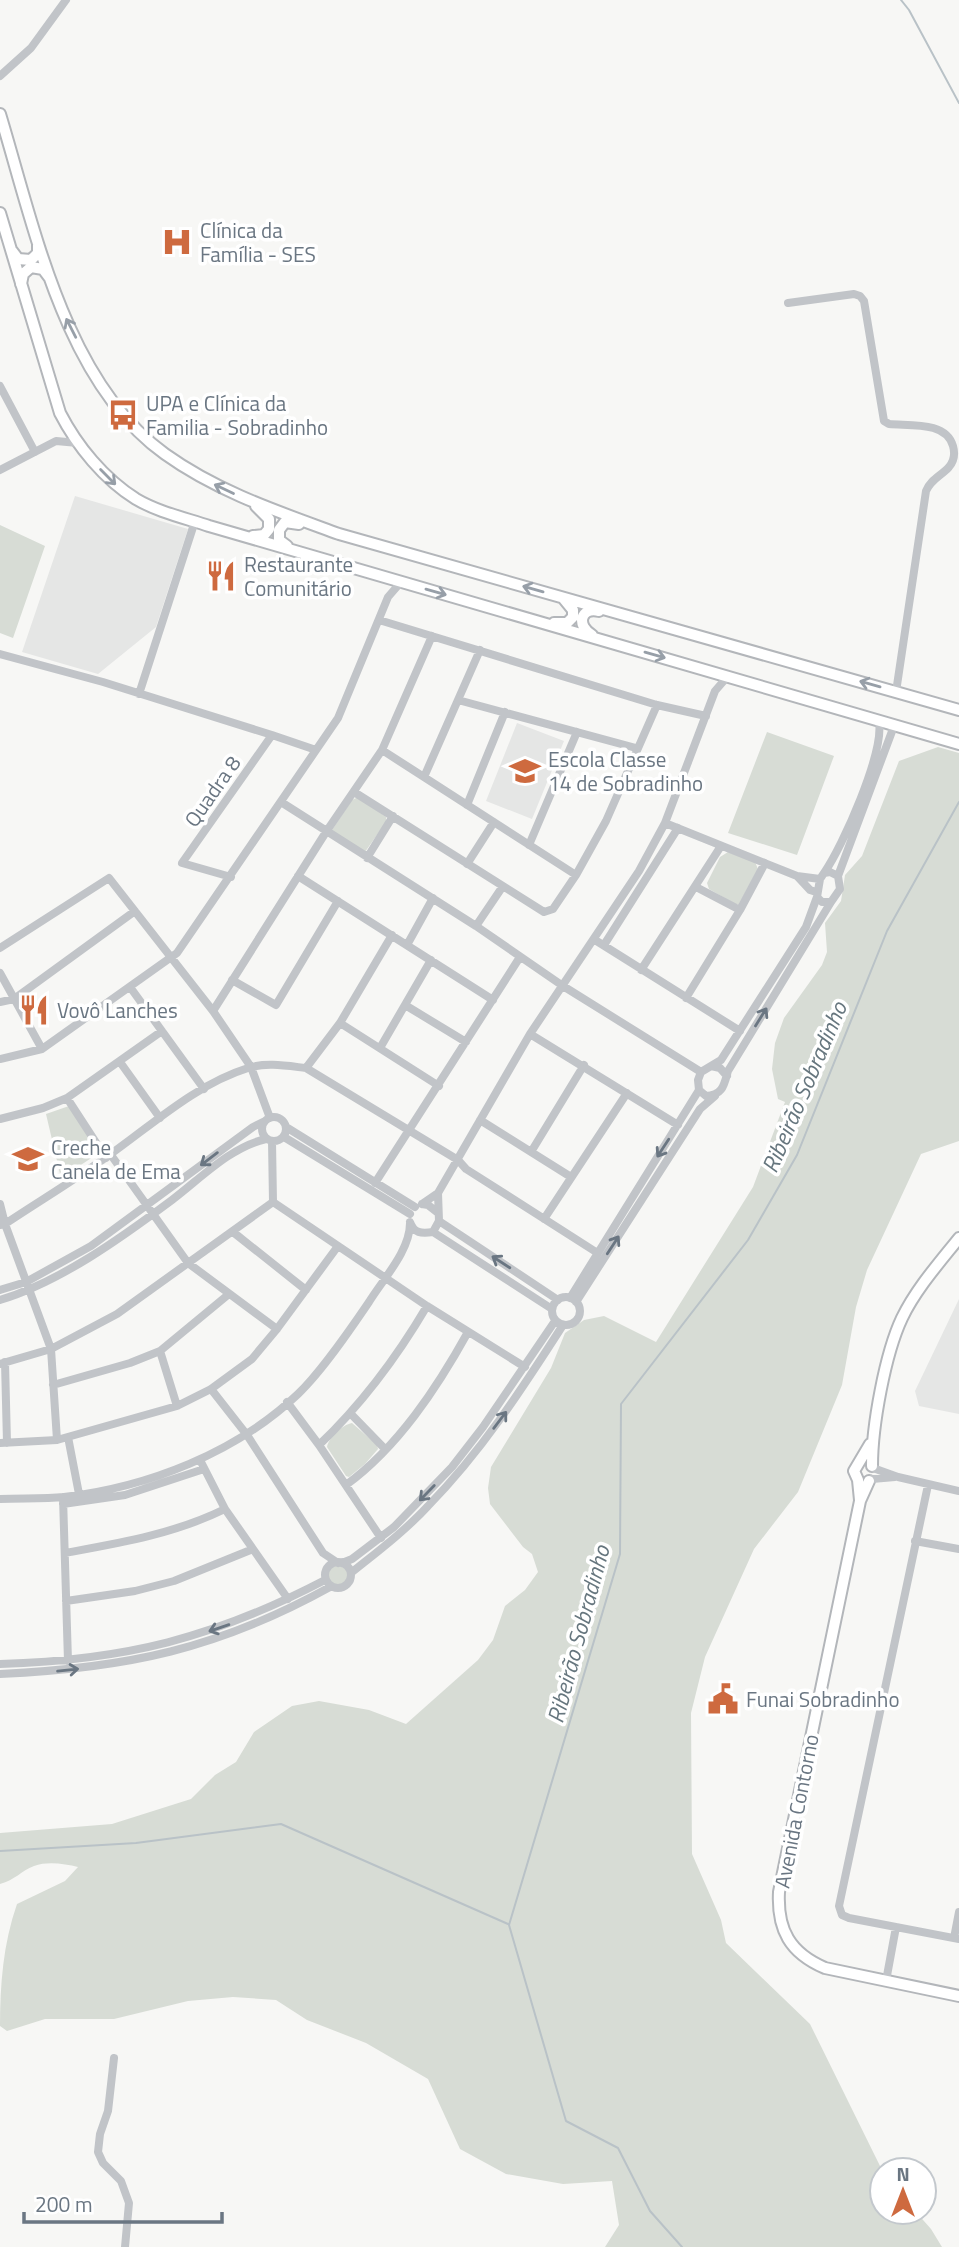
<svg xmlns="http://www.w3.org/2000/svg" width="959" height="2247" font-family="'Titillium Web',sans-serif">
  <style>
    .built { fill: #e5e6e5 }
    .green { fill: #d7dcd5 }
    .lines { fill: none; stroke-linecap: round; stroke-linejoin: round }
    .stream { stroke: #b9c2c7; stroke-width: 2 }
    .major-casing { stroke: #b3b6ba; stroke-width: 14 }
    .minor { stroke: #c1c4c8; stroke-width: 8 }
    .major { stroke: #fff; stroke-width: 10 }
    .oneway { stroke: #979fa8 }
    .oneway2 { stroke: #6a7682 }
    .labels { text-anchor: middle; dominant-baseline: central; stroke-width: 7; stroke-linejoin: round; paint-order: stroke }
    .poi-label { font-size: 21px; fill: #6a7682; stroke: #fff; text-anchor: start }
    .street-label { font-size: 21px; fill: #6a7682; stroke: #fff }
    .water-label { font-size: 23px; font-style: italic; fill: #66767e; stroke: #fff }
  </style>
  <rect width="100%" height="100%" fill="#f7f7f5"/>
  <path class="built" d="M75,496L188,529L156,627L98,674L22,652Z
    M517,723L564,741L532,819L486,801Z
    M959,1299V1414L919,1406L915,1391Z"/>
  <path class="green" d="M0,525L45,546L13,638L0,633Z
    M767,732L834,756L797,855L728,833Z
    M938,747L959,753V1141L921,1154L867,1270L856,1307L842,1385L798,1492L754,1549L705,1657L691,1713L692,1854L721,1920L726,1943L810,2024L882,2170V2212H916L931,2229L942,2247H605L619,2225L612,2181L563,2184L506,2174L460,2149L428,2079L366,2043L307,2020L276,2000L233,1997L188,2001L114,2019H45L7,2031L0,2026C0,1985 3,1944 17,1904L65,1881L78,1867C65,1864 48,1861 34,1866C21,1871 15,1880 0,1884V1833L112,1824L191,1799L215,1775L236,1762L254,1732L292,1706L319,1701L369,1710L406,1724L478,1660L493,1640L505,1606L525,1590L538,1572L532,1554L523,1547L490,1504L488,1488L491,1467L551,1368L565,1333L584,1320L604,1316L656,1342L753,1187L785,1102L778,1099L772,1069L775,1043L784,1018L822,965L827,952L825,923L841,901L845,875L862,856L899,761Z
    M356,798H360L386,817V822L365,852L333,834L332,830L352,800Z
    M728,852L755,862L758,869L739,904H735L709,889L707,883L720,857Z
    M69,1106L99,1153L61,1178L46,1114Z
    M352,1423L377,1445L378,1449L365,1464L349,1477L346,1476L327,1447C329,1437 342,1425 352,1423Z
    M327 1575a11 11 0 1 1 22 0a11 11 0 1 1-22 0Z"/>
  <g class="lines">
    <path class="stream" d="M901,0L909,10L959,103
      M0,1851L136,1843L281,1824L508,1924
      M682,2247L650,2211L618,2148L566,2121L509,1925L620,1554L621,1404L748,1240L797,1155L887,931L959,802"/>
    <g class="major-casing">
      <path id="major" d="M0,114C34,226 65,383 165,454C218,492 279,512 339,534L959,710
        M0,213L60,413C77,446 104,479 136,499C158,512 185,518 209,526L959,744
        M12,251L18,259L31,260L38,253V245
        M21,284L23,274L31,267L43,269L49,277
        M253,536L264,535L269,529V519L256,506
        M287,546L279,540V530L285,522L299,524
        M554,623H567L573,617V610L564,599
        M592,635C576,626 580,607 599,611
        M872,1466C872,1426 885,1354 902,1318C916,1289 939,1263 959,1238
        M869,1481L860,1501L779,1892C777,1930 790,1953 825,1968L959,1996
        M860,1500L858,1480L854,1471L870,1444"/>
    </g>
    <path class="minor" d="M0,76L31,48L66,0
      M788,303L854,294L860,296L864,301L884,421L889,424C910,426 946,421 953,446C955,453 954,461 949,467C941,476 931,479 926,491L896,692
      M0,386L35,452
      M0,470L56,441L78,443
      M379,620L657,705L706,716
      M0,654L103,682L272,735
      M139,694L195,521
      M458,700L636,748
      M382,750L576,875
      M424,777L480,650
      M354,792L544,912L553,909L576,875L606,821L657,705
      M281,802L476,926L563,986L701,1072
      M467,805L505,712
      M665,823L797,876L820,879
      M529,845L577,732
      M367,858L393,816
      M467,864L494,822
      M824,873C843,846 884,753 879,722
      M298,876L493,1000
      M797,876L810,890L816,892
      M838,876L894,726
      M231,877L182,863L272,735L316,750
      M696,887L740,910
      M476,926L503,886
      M595,940L740,1031
      M407,945L433,898
      M604,945L678,828
      M0,948L109,878L213,1011L251,1067L270,1118
      M641,970L721,846
      M0,973L42,1049
      M232,980L276,1005L338,901
      M130,987L204,1089
      M686,998L740,910L765,863
      M0,1002L14,999L135,911
      M405,1005L466,1042
      M213,1011L326,832L382,750L432,636
      M340,1023L439,1086
      M530,1034L678,1125
      M380,1048L431,960
      M0,1059L42,1049L177,953L338,718L388,597L401,582
      M120,1062L160,1118
      M711,1066L721,1060L806,927L817,897L820,879L824,873L830,872L838,876L840,889L831,902H822L817,897
      M306,1068L340,1023L392,935
      M727,1076L720,1068L711,1066L701,1072L698,1080L699,1090L706,1096C723,1095 724,1085 728,1071L831,902
      M67,1098L106,1158
      M262 1129a12 12 0 1 1 24 0a12 12 0 1 1-24 0Z
      M0,1119L43,1108L67,1098L162,1031
      M480,1120L571,1177
      M286,1127L415,1207
      M284,1137L410,1214
      M272,1141L273,1202
      M531,1152L584,1065
      M111,1155L188,1263L277,1329
      M375,1183L520,957
      M273,1202L427,1306L525,1367
      M0,1204L5,1224L51,1349L57,1440
      M422,1204L438,1193L530,1034L639,871L665,823L715,691L728,676
      M422,1204L428,1205L437,1212
      M544,1219L627,1093
      M439,1221L558,1300
      M410,1222C414,1233 421,1234 433,1232L439,1221L438,1193
      M0,1225L5,1224C41,1200 78,1178 112,1153C154,1123 197,1084 248,1068C266,1062 288,1066 306,1068L458,1160L466,1169L596,1252
      M233,1232L306,1290
      M433,1232L552,1309
      M0,1290L26,1282L91,1246L253,1127L265,1121
      M552 1311a14 14 0 1 1 28 0a14 14 0 1 1-28 0Z
      M570,1298L699,1090
      M0,1300C60,1282 121,1238 172,1200C200,1179 230,1147 266,1139
      M576,1302L700,1109L715,1096
      M160,1351L177,1406
      M5,1362L7,1443
      M0,1364L51,1349L117,1314L273,1202
      M53,1385L130,1363L160,1351L229,1294
      M211,1389L247,1435L323,1553L338,1563
      M287,1402L319,1445L381,1538
      M350,1413L385,1449
      M68,1437L79,1494
      M0,1443L57,1440L177,1406L211,1389L252,1359L277,1329L338,1246
      M319,1445C362,1404 397,1357 427,1306
      M200,1460L225,1509L288,1599
      M873,1468L898,1477L959,1491
      M872,1479L895,1477
      M346,1485C398,1447 437,1388 468,1332
      M928,1485L839,1906L842,1915L849,1918L959,1939
      M63,1497L68,1661
      M0,1499C21,1498 43,1499 64,1497C148,1487 236,1453 298,1394C322,1371 350,1330 369,1302C383,1279 410,1251 410,1223
      M63,1504L125,1495L204,1469
      M915,1541L959,1549
      M65,1553C120,1543 174,1534 225,1509
      M325 1575a13 13 0 1 1 26 0a13 13 0 1 1-26 0Z
      M342,1563L352,1559L394,1527L452,1467L483,1427L555,1321
      M351,1573C377,1552 405,1531 428,1506C481,1452 522,1389 563,1325
      M66,1601L135,1591L174,1581L253,1549
      M0,1664C125,1660 214,1638 325,1580
      M0,1674C127,1668 218,1649 330,1587
      M954,1938L959,1912
      M886,1981L896,1927
      M114,2058L108,2111L100,2134L98,2152L103,2163L121,2181L129,2203L125,2247"/>
    <use href="#major" class="major"/>
  </g>
  <defs><path id="oneway-shaft" d="M-6 0H5M1.5-3L5.5 0L1.5 3" fill="none" stroke-width="1.6" stroke-linecap="round" stroke-linejoin="round" transform="scale(1.75)"/></defs>
  <g class="oneway">
    <use href="#oneway-shaft" transform="translate(71 328) rotate(-117)"/>
    <use href="#oneway-shaft" transform="translate(108 477) rotate(45)"/>
    <use href="#oneway-shaft" transform="translate(224 489) rotate(-155)"/>
    <use href="#oneway-shaft" transform="translate(533 589) rotate(-164)"/>
    <use href="#oneway-shaft" transform="translate(436 592) rotate(16)"/>
    <use href="#oneway-shaft" transform="translate(655 655) rotate(16)"/>
    <use href="#oneway-shaft" transform="translate(870 684) rotate(-164)"/>
  </g>
  <g class="oneway2">
    <use href="#oneway-shaft" transform="translate(761 1017) rotate(-58)"/>
    <use href="#oneway-shaft" transform="translate(663 1148) rotate(123)"/>
    <use href="#oneway-shaft" transform="translate(209 1159) rotate(143)"/>
    <use href="#oneway-shaft" transform="translate(613 1245) rotate(-57)"/>
    <use href="#oneway-shaft" transform="translate(501 1262) rotate(-147)"/>
    <use href="#oneway-shaft" transform="translate(500 1420) rotate(-53)"/>
    <use href="#oneway-shaft" transform="translate(427 1493) rotate(134)"/>
    <use href="#oneway-shaft" transform="translate(219 1628) rotate(161)"/>
    <use href="#oneway-shaft" transform="translate(68 1670) rotate(-6)"/>
  </g>
  <defs>
    <g id="hospital-bare" transform="scale(2.415)"><path d="M-5-5h3v3.5h4V-5h3V5h-3V1.5h-4V5h-3Z" fill="#ce6a3f" stroke="#fff" stroke-width="2.5" paint-order="stroke"/></g>
    <g id="bus-bare" transform="scale(2.415)"><path d="M-5-6H5V4H4V6H2V4H-2V6H-4V4H-5ZM-3.5-4V0h7V-4ZM-3.5 1.2v1.5H-2V1.2ZM2 1.2v1.5H3.5V1.2Z" fill="#ce6a3f" stroke="#fff" stroke-width="2.5" paint-order="stroke"/></g>
    <g id="restaurant-bare" transform="scale(2.415)"><path d="M-5-6h1v4h1v-4h1v4h1v-4h1v5L-1.5 .5V6h-2V.5L-5-1ZM5-6V6H3V1.5H1.5Q1.5-4 5-6Z" fill="#ce6a3f" stroke="#fff" stroke-width="2.5" paint-order="stroke"/></g>
    <g id="school-bare" transform="scale(2.415)"><path d="M0-5L7-2L0 1L-7-2ZM-4 1L0 2.5L4 1V4Q0 6-4 4Z" fill="#ce6a3f" stroke="#fff" stroke-width="2.5" paint-order="stroke"/></g>
    <g id="civic-bare" transform="scale(2.415)"><path d="M-.6-6.5H3V-4.5H.6V-3L4-1V1h2V6H-6V1h2V-1L-.6-3ZM-1.2 2.5V6h2.4V2.5Z" fill="#ce6a3f" stroke="#fff" stroke-width="2.5" paint-order="stroke"/></g>
  </defs>
  <g fill-rule="evenodd">
    <use href="#hospital-bare" x="177" y="242"/>
    <use href="#bus-bare" x="123" y="415"/>
    <use href="#restaurant-bare" x="221" y="576"/>
    <use href="#school-bare" x="525" y="771"/>
    <use href="#restaurant-bare" x="34" y="1010"/>
    <use href="#school-bare" x="28" y="1159"/>
    <use href="#civic-bare" x="723" y="1699"/>
  </g>
  <g class="labels">
    <g class="poi-label">
      <text x="200" y="230">Clínica da<tspan x="200" dy="24">Família - SES</tspan></text>
      <text x="146" y="403">UPA e Clínica da<tspan x="146" dy="24">Familia - Sobradinho</tspan></text>
      <text x="244" y="564">Restaurante<tspan x="244" dy="24">Comunitário</tspan></text>
      <text x="548" y="759">Escola Classe<tspan x="548" dy="24">14 de Sobradinho</tspan></text>
      <text x="57" y="1010">Vovô Lanches</text>
      <text x="51" y="1147">Creche<tspan x="51" dy="24">Canela de Ema</tspan></text>
      <text x="746" y="1699">Funai Sobradinho</text>
    </g>
    <g class="street-label">
      <text transform="translate(212 791) rotate(-55)">Quadra 8</text>
      <text transform="translate(796 1811) rotate(-79)">Avenida Contorno</text>
    </g>
    <g class="water-label">
      <text transform="translate(804 1087) rotate(-67)">Ribeirão Sobradinho</text>
      <text transform="translate(578 1634) rotate(-75)">Ribeirão Sobradinho</text>
    </g>
  </g>
  <g transform="translate(903 2191)"><circle r="33" fill="#ffffff" stroke="#c3c8cd" stroke-width="2"/>
  <path d="M0-5L12 26L0 18L-12 26Z" fill="#ce6a3f"/>
  <text y="-10" font-size="19" font-weight="bold" text-anchor="middle" fill="#6a7682">N</text>
  </g>
  <path d="M24 2212v10h198v-10" fill="none" stroke="#6a7682" stroke-width="3.5"/>
  <text x="35" y="2212" font-size="21" fill="#6a7682" stroke="#ffffff" stroke-width="5" paint-order="stroke">200 m</text>
</svg>
